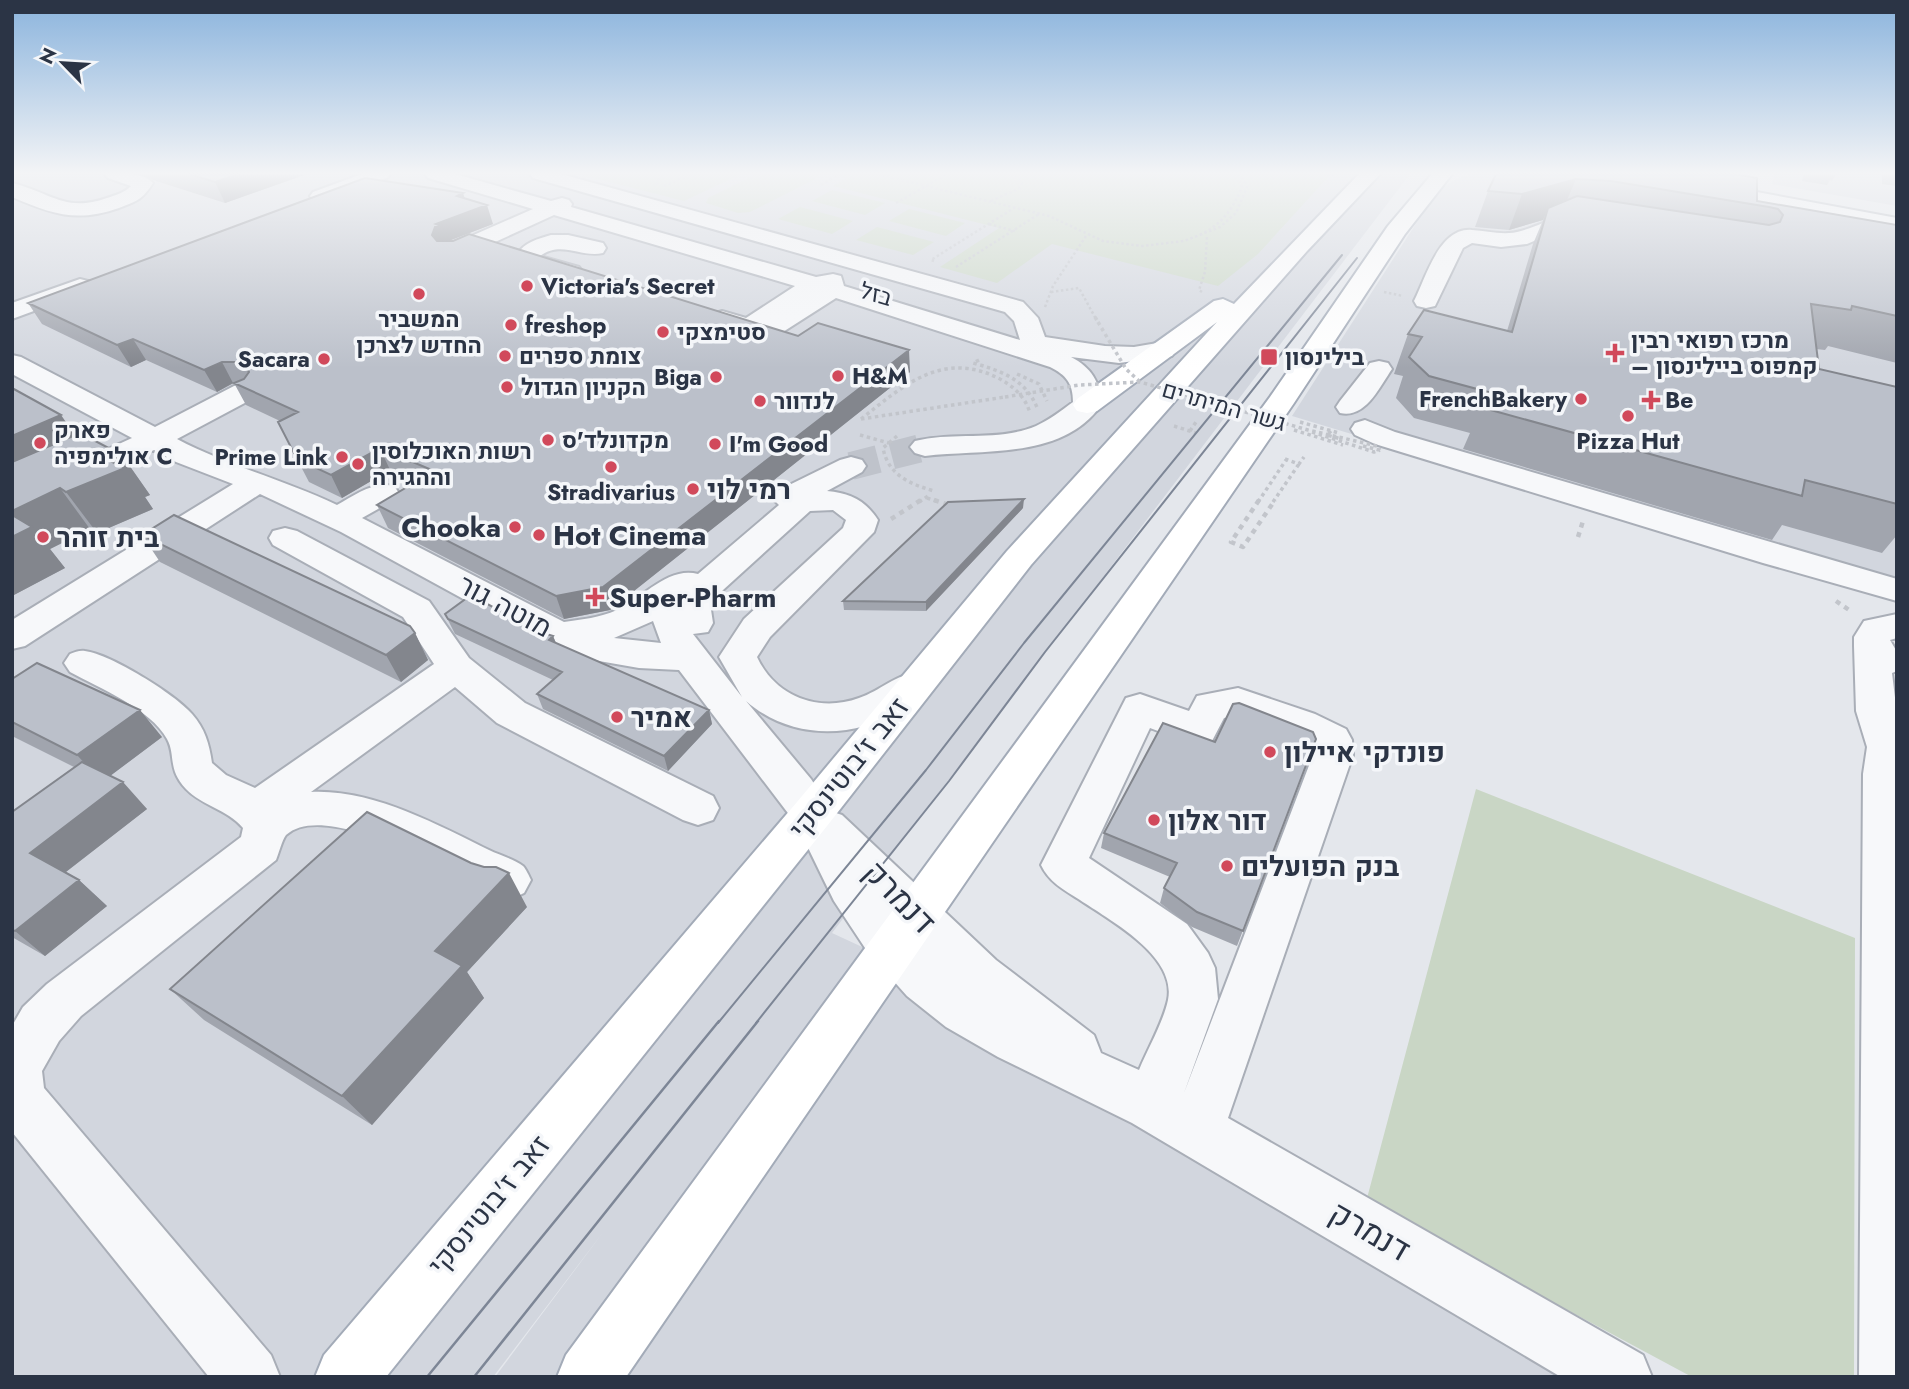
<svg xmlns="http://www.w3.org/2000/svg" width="1909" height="1389" font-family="Jost,Heebo,sans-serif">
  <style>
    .built { fill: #d2d6de }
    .green { fill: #c9d6c5 }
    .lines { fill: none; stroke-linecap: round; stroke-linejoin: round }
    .minor-tunnel { stroke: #bfc3cb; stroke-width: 28; stroke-dasharray: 28 14; stroke-linecap: butt }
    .minor-casing { stroke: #a9aeb7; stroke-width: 4 }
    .major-casing { stroke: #a3abb8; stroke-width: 4 }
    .path-far2 { stroke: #c2c5cb; stroke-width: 2.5; stroke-dasharray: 2.5 2.5; stroke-linecap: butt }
    .path-far1 { stroke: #c2c5cb; stroke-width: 3.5; stroke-dasharray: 3.5 3.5; stroke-linecap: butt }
    .path { stroke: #c2c5cb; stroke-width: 4.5; stroke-dasharray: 5 5; stroke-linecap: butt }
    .minor { fill: #f7f8fa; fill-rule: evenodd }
    .major { fill: #fff; fill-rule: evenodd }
    .tram-far1 { stroke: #7d8696; stroke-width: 2 }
    .tram { stroke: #7d8696; stroke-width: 2.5 }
    .path-bridge { stroke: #c2c5cb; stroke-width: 3.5; stroke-dasharray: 3.5 3.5; stroke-linecap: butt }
    .wall { fill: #a1a5ae }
    .shaded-wall { fill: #83868d }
    .building { fill: #bbc0ca; stroke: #83868d; stroke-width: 2 }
    .poi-dot { fill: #d1495b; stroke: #f4f6f9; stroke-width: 2.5 }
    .labels { text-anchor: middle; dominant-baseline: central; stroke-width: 7; stroke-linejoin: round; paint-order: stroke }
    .far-poi-label { font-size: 23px; font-weight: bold; fill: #2b3445; stroke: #f4f6f9; text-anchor: start }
    .far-street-label { font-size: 23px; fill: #2b3445; stroke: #f4f6f9 }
    .poi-label { font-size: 28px; font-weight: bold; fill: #2b3445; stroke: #f4f6f9; text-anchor: start }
    .street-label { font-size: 28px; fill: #2b3445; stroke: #f4f6f9 }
    .near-street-label { font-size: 33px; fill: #2b3445; stroke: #f4f6f9 }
  </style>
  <rect width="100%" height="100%" fill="#e4e7ec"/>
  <path class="built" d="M12,174H1410L832,933L886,958L1620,1377H495L604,1231L493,1377H12Z
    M1472,174H1565L1897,237V599L1292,416L1437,191L1458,178Z
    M1775,174H1897V206L1772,184Z"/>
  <path class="green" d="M578,174H741L684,201Z
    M757,174H816L819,177L750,212L738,213L706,203L708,198Z
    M828,174H1321L1330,175L1258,254L1218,286L1052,244L997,283L940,267L999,228L833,186L847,178Z
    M832,190L885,203L865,215L812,201Z
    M800,207L853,221L832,234L778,219Z
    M909,209L965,223L946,236L889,221Z
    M877,227L934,242L913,255L856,240Z
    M1476,789L1855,938L1854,1377H1692L1366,1202Z"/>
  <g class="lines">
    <path class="minor-tunnel" d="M851,466L925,447"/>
    <g class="minor-casing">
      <path id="minor" d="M105,174C120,173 142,171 153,183C142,200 137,201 119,208C76,223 52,214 12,197V183C50,192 65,213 107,198C116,195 124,193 131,186L108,178Z
        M362,174H390L387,178L327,200H313L310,196L313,192Z
        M425,174H455L551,201L562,198L569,200L572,204L571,207L816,277L833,274L841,276L844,286L1020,340L1014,321L1005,312L533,178L530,174H561L1023,302L1038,318L1045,337L1105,346L1134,347L1163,342L1172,344L1176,350L1172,356L1119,363L1071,357C1091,367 1101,383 1101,405C1063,460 982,449 925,456L915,453L910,447L915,441C954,431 998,442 1036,426C1049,420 1061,411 1073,402C1073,383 1066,375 1050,367L836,298L775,337L766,340L713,324L709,319L713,314L722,311L746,318L795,286L554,215L460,258H444L441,253L444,248L533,209L428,178Z
        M1619,174H1659L1897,218V231L1629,180L1622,178Z
        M1562,217L1596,220L1599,225L1596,230L1562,229L1527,244L1501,247L1472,243L1463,248L1435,306L1426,308L1417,306L1414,301C1426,278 1439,227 1472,230C1488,231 1505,236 1521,231C1535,227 1548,220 1562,217Z
        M551,235H568L603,243L606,248L603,253C580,258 562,240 540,256L579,267L583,272L579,277L571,279L522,265L517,254C525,242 538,239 551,235Z
        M80,279L88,281L92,286L88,291L12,319V303Z
        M12,355L21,357L155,427L234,386L244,384L254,386L258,392L254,398L177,439C228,466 285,480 337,505C355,495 373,481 394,486L399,493L394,500L362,518L564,622C583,619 599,618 617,610C643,598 668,566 698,574L779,505L772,498L777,491L840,460L851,457L862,460L866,466L862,472L827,491C850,493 865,500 878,520L874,532L770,637L757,657C775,696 818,713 859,698C884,690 902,667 929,675L935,685C928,698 915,704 902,711C851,739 791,740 746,701L811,779L833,812L842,815L996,960L1094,1035L1101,1053L1139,1070C1148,1048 1163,1023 1168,1000C1177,956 1111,921 1080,900C1064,890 1049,882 1041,865L1126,698L1140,694L1189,711L1197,696L1238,688L1315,714L1346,729L1352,740L1353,755L1228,1118L1643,1355L1652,1377H1561L1132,1123L998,1057L946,1027L907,996L867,951L834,901L797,825L679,670L639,668L599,661L544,643L341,532L260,494L25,646L12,649V620L233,484L176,462L154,450L12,514V493L132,438L12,374ZM833,510L846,520L843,528L744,619L719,657L742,697L693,634L708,632L713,623L710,603L712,600L810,511ZM653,621L661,643L614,638ZM1236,716L1287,734L1312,748L1313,755L1184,1093L1218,999L1215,968L1208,953L1187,924L1089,858L1150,728L1198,746L1212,741L1224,718Z
        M1379,361L1388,363L1392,369C1379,388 1365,419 1340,413L1336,407L1340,401L1370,363Z
        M1365,420L1395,432L1897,579V601L1763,563L1375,444L1355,435L1351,429L1355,423Z
        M285,528L297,531L429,601L469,658L525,703L713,796L719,808L713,820L698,825L683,820L497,723L455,687L311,792C372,789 436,824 489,850C499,855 514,859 523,866C526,869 529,876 531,880L524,893C520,895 513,899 509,899C495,899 476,885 464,879C429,861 322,802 286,835C282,840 279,853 276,860L81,1016L59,1041L42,1071L44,1088L271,1355L280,1377H209L12,1132V1026L23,1007L47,984L241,837L243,828C227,809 202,806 186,789C167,769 176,755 167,739C151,709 99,688 70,672L64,663L70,654C75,652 80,650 85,651C110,654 175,694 192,714C205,729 209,743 212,763L226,775L255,788L434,664L403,617L273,545L269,538L273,531Z
        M1897,614V638L1890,640L1897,652V671L1892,673L1897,714V1377H1859L1863,774L1867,747L1856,711L1854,646V637L1864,621Z"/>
    </g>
    <g class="major-casing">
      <path id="major" d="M1359,174H1380L1307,251L1031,565L827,826L386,1377H315L324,1355L797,802L1007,551L1217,322L1097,411L1087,413L1077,411L1073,405L1077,399L1214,301L1223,299L1234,304Z
        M1432,174H1452L1405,234L1294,403L626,1377H557L566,1355L1270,397L1388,226Z"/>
    </g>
    <path class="path-far2" d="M877,174L1049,216L1103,241L1142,246L1184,241L1220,227L1236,213L1247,187L1241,174
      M1327,174L1338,176
      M656,185L661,174
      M821,185L840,174
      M664,186L692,174
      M991,201L1020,188L1022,183L1012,174
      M896,203L947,174
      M989,224L1015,231
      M1200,235C1222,224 1233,209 1242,187L1238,174
      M934,261L931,260L1014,208
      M956,267L1039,214
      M1051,292L1079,288L1096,319
      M1202,292L1199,290L1205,272L1207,236
      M1384,292L1403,296
      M1045,307L1053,286L1086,236"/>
    <path class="path-far1" d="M1095,317L1098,322
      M979,360L973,363C1002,371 1027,380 1038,410
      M1017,374L1039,384L1047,401
      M861,419C903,386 942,350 998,378C1013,386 1025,396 1030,413
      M861,419L1005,397
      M1300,422L1339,433
      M1174,426L1196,433
      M1294,430L1343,445
      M1190,431L1196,422
      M1331,431L1327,435L1341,439
      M860,435L889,443
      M897,436L883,448C888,475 910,484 934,491
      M1285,459L1299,464L1304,457
      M927,498L939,502
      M919,502L928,496
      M1258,502L1286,460
      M1273,502L1299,464"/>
    <path class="path" d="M934,500L949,505
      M1259,500L1231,542L1243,547L1275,500
      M891,519L921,500
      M1578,537L1583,521
      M1836,601L1852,612"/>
    <use href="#minor" class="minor"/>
    <use href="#major" class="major"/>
    <path class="tram-far1" d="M718,1023L926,770L1024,643L1342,255
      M756,1023L949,781L1045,652L1357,258"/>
    <path class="tram" d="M427,1377L719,1021
      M474,1377L758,1021"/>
    <path class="path-bridge" d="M1098,322L1126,369L1139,381
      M1005,397L1079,385L1140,382L1308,430L1377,446L1380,450
      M1312,432L1374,452L1380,450
      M1363,446L1379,450"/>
  </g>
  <path class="wall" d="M143,174H307L225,203L153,180Z
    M1496,174H1735L1757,201L1897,225V363L1828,346L1825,350L1816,349L1819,369L1897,387V535L1882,553L1782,525L1772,540L1463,449L1470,433L1414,418L1396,398L1403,376L1394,374L1408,334L1507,331L1533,244L1543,220L1509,230L1475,227L1488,191Z
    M1804,174H1836L1832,181L1830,180L1827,185L1802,181Z
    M1882,174H1897V186L1882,184Z
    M465,199L493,224L448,241L910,372L610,610L564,619L388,528L377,505L416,482L390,470L342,498L309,482L297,459L280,421L246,405L234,383L217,392L146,360L131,367L42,324L28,303Z
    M76,435L122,455L150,495L145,497L153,509L97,533L90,529L50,549L65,568L12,596Z
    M1023,508L926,611L844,610L843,601Z
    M142,535L415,633L428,660L401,682L160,562Z
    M445,614L537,631L553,636L556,643L709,710L712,724L668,771L543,709L537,694L553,680L455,634Z
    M12,679L162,737L110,776L147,809L66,872L79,880L107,906L45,956L12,937V812L74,767L12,736Z
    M1316,739L1237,946L1192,927L1160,903L1164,888L1170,877L1101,848L1104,833L1215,742Z
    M527,907L467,972L484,998L372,1125L204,1020L170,989Z"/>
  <path class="shaded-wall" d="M239,174H307L225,203L215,182Z
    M1576,179L1561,214L1548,208L1543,220L1509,230L1522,194Z
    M463,193L469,211L487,205L493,224L446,242L442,247L432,235L436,224L457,196Z
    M133,339L146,360L131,367L117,345Z
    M909,350L910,372L610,610L564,619L556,596Z
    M222,362L233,383L217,392L204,370Z
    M61,415L89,455L12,490V436Z
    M380,448L390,470L342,498L331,475Z
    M122,455L150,495L145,497L153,509L97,533L66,492L110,461Z
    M60,488L90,529L50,549L65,568L12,596V511Z
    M1024,499L1023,508L926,611V602Z
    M415,633L428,660L401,682L386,655Z
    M553,636L559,651L549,640Z
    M140,710L162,737L102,782L77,755Z
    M709,710L712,724L668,771L664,756Z
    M123,782L147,809L58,878L30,853Z
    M509,873L527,907L467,972L484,998L372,1125L342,1096L435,951Z
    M79,880L107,906L45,956L15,931Z"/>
  <path class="building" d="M189,174H239L215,182Z
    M1496,174H1735L1757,178V201L1897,225V316L1852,306L1851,310L1811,304L1819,369L1897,387V504L1805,480L1802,496L1480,407L1488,392L1429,376L1409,357L1422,337L1408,334L1424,310L1512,332L1548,208L1577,196L1769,225L1780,222L1783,215L1778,209L1769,207L1611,181L1576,179L1522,194L1488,191Z
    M365,178L463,193L457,196L487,205L436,224L439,225L435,227L432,235L437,241H453L469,234L798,336L818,323L909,350L603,587L556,596L377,505L434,471L380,448L331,475L297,459L278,422L298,412L234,383L244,379L249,372L243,362H222L204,370L133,339L117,345L28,303Z
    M12,388L61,415L12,436Z
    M80,433L122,455L110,461L125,468L66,492L60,488L12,511V462Z
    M1024,499L926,602L843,601L948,502Z
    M12,515L32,527L12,537Z
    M174,515L410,626L415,633L386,655L142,535Z
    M471,595L537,631L553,636L549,640L709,710L664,756L537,694L562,672L448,619L445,614Z
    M37,663L140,710L77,755L12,722V679Z
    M1239,703L1313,732L1316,739L1243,931L1197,912L1164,888L1177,863L1104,833L1163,723L1215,742L1233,704Z
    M82,762L123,782L30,853L79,880L15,931L12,930V812Z
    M367,812L471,863L484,867H496L509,873L435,951L462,966L342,1096L170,989Z"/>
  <linearGradient id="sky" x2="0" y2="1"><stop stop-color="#8bb4dd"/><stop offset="0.47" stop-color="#f3f4f6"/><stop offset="1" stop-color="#f3f4f6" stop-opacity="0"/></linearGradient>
  <rect width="1909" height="368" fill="url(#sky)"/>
  <g class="poi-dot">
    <circle cx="527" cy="286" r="7"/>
    <circle cx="419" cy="294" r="7"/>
    <circle cx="511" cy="325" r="7"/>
    <circle cx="663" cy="332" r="7"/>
    <path d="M1611.5 342.5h7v7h7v7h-7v7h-7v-7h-7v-7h7z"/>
    <circle cx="505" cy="356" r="7"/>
    <rect x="1260" y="348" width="18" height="18" rx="3.5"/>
    <circle cx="324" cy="359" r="7"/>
    <circle cx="838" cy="376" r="7"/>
    <circle cx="716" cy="377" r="7"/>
    <circle cx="507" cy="387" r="7"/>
    <circle cx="1581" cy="399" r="7"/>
    <path d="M1647.5 389.5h7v7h7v7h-7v7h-7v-7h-7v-7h7z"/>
    <circle cx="760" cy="401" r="7"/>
    <circle cx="1628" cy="416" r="7"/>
    <circle cx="548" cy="440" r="7"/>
    <circle cx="40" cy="443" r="7"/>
    <circle cx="715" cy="444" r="7"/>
    <circle cx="342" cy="457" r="7"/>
    <circle cx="358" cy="464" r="7"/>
    <circle cx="611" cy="467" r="7"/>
    <circle cx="693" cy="489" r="7"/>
    <circle cx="515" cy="527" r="7"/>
    <circle cx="539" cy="535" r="7"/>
    <circle cx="43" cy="537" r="7"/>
    <path d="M591.5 586.5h7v7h7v7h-7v7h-7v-7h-7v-7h7z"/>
    <circle cx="617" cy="717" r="7"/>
    <circle cx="1270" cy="752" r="7"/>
    <circle cx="1154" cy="820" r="7"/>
    <circle cx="1227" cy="866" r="7"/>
  </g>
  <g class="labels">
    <g class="far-poi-label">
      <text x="541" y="286">Victoria's Secret</text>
      <text x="419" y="319" text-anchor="middle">המשביר<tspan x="419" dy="26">החדש לצרכן</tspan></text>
      <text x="525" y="325">freshop</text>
      <text x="677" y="332">סטימצקי</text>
      <text x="1631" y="340">מרכז רפואי רבין<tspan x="1631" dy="26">– קמפוס ביילינסון</tspan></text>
      <text x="519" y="356">צומת ספרים</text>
      <text x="1285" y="357">בילינסון</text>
      <text x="310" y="359" text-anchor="end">Sacara</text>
      <text x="852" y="376">H&amp;M</text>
      <text x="702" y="377" text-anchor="end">Biga</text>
      <text x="521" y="387">הקניון הגדול</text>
      <text x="1567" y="399" text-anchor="end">FrenchBakery</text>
      <text x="1665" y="400">Be</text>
      <text x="774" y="401">לנדוור</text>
      <text x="54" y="430">פארק<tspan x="54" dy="26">אולימפיה C</tspan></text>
      <text x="562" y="440">מקדונלד'ס</text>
      <text x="1628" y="441" text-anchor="middle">Pizza Hut</text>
      <text x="729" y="444">I'm Good</text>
      <text x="372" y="451">רשות האוכלוסין<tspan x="372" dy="26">וההגירה</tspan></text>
      <text x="328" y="457" text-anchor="end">Prime Link</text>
      <text x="611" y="492" text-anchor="middle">Stradivarius</text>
    </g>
    <g class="far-street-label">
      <text transform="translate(876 294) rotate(17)">בזל</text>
      <text transform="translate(1224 406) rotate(16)">גשר המיתרים</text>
    </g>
    <g class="poi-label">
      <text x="707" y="489">רמי לוי</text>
      <text x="501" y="527" text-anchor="end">Chooka</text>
      <text x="553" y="535">Hot Cinema</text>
      <text x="57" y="537">בית זוהר</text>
      <text x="609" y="597">Super-Pharm</text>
      <text x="631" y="717">אמיר</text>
      <text x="1284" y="752">פונדקי איילון</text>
      <text x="1168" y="820">דור אלון</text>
      <text x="1241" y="866">בנק הפועלים</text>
    </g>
    <g class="street-label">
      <text transform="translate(505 606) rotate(28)">מוטה גור</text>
      <text transform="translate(849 768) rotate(-51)">זאב ז'בוטינסקי</text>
      <text transform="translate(489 1205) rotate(-50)">זאב ז'בוטינסקי</text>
    </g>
    <g class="near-street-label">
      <text transform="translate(900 897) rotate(46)">דנמרק</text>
      <text transform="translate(1370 1231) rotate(30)">דנמרק</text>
    </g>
  </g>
  <rect width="1909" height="1389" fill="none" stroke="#2b3445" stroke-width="28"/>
  <g transform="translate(63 63) rotate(295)" stroke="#f4f6f9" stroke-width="5" paint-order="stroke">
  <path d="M0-5L12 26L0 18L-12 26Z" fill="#2b3445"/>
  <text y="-10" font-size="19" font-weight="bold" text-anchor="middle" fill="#2b3445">N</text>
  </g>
</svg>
